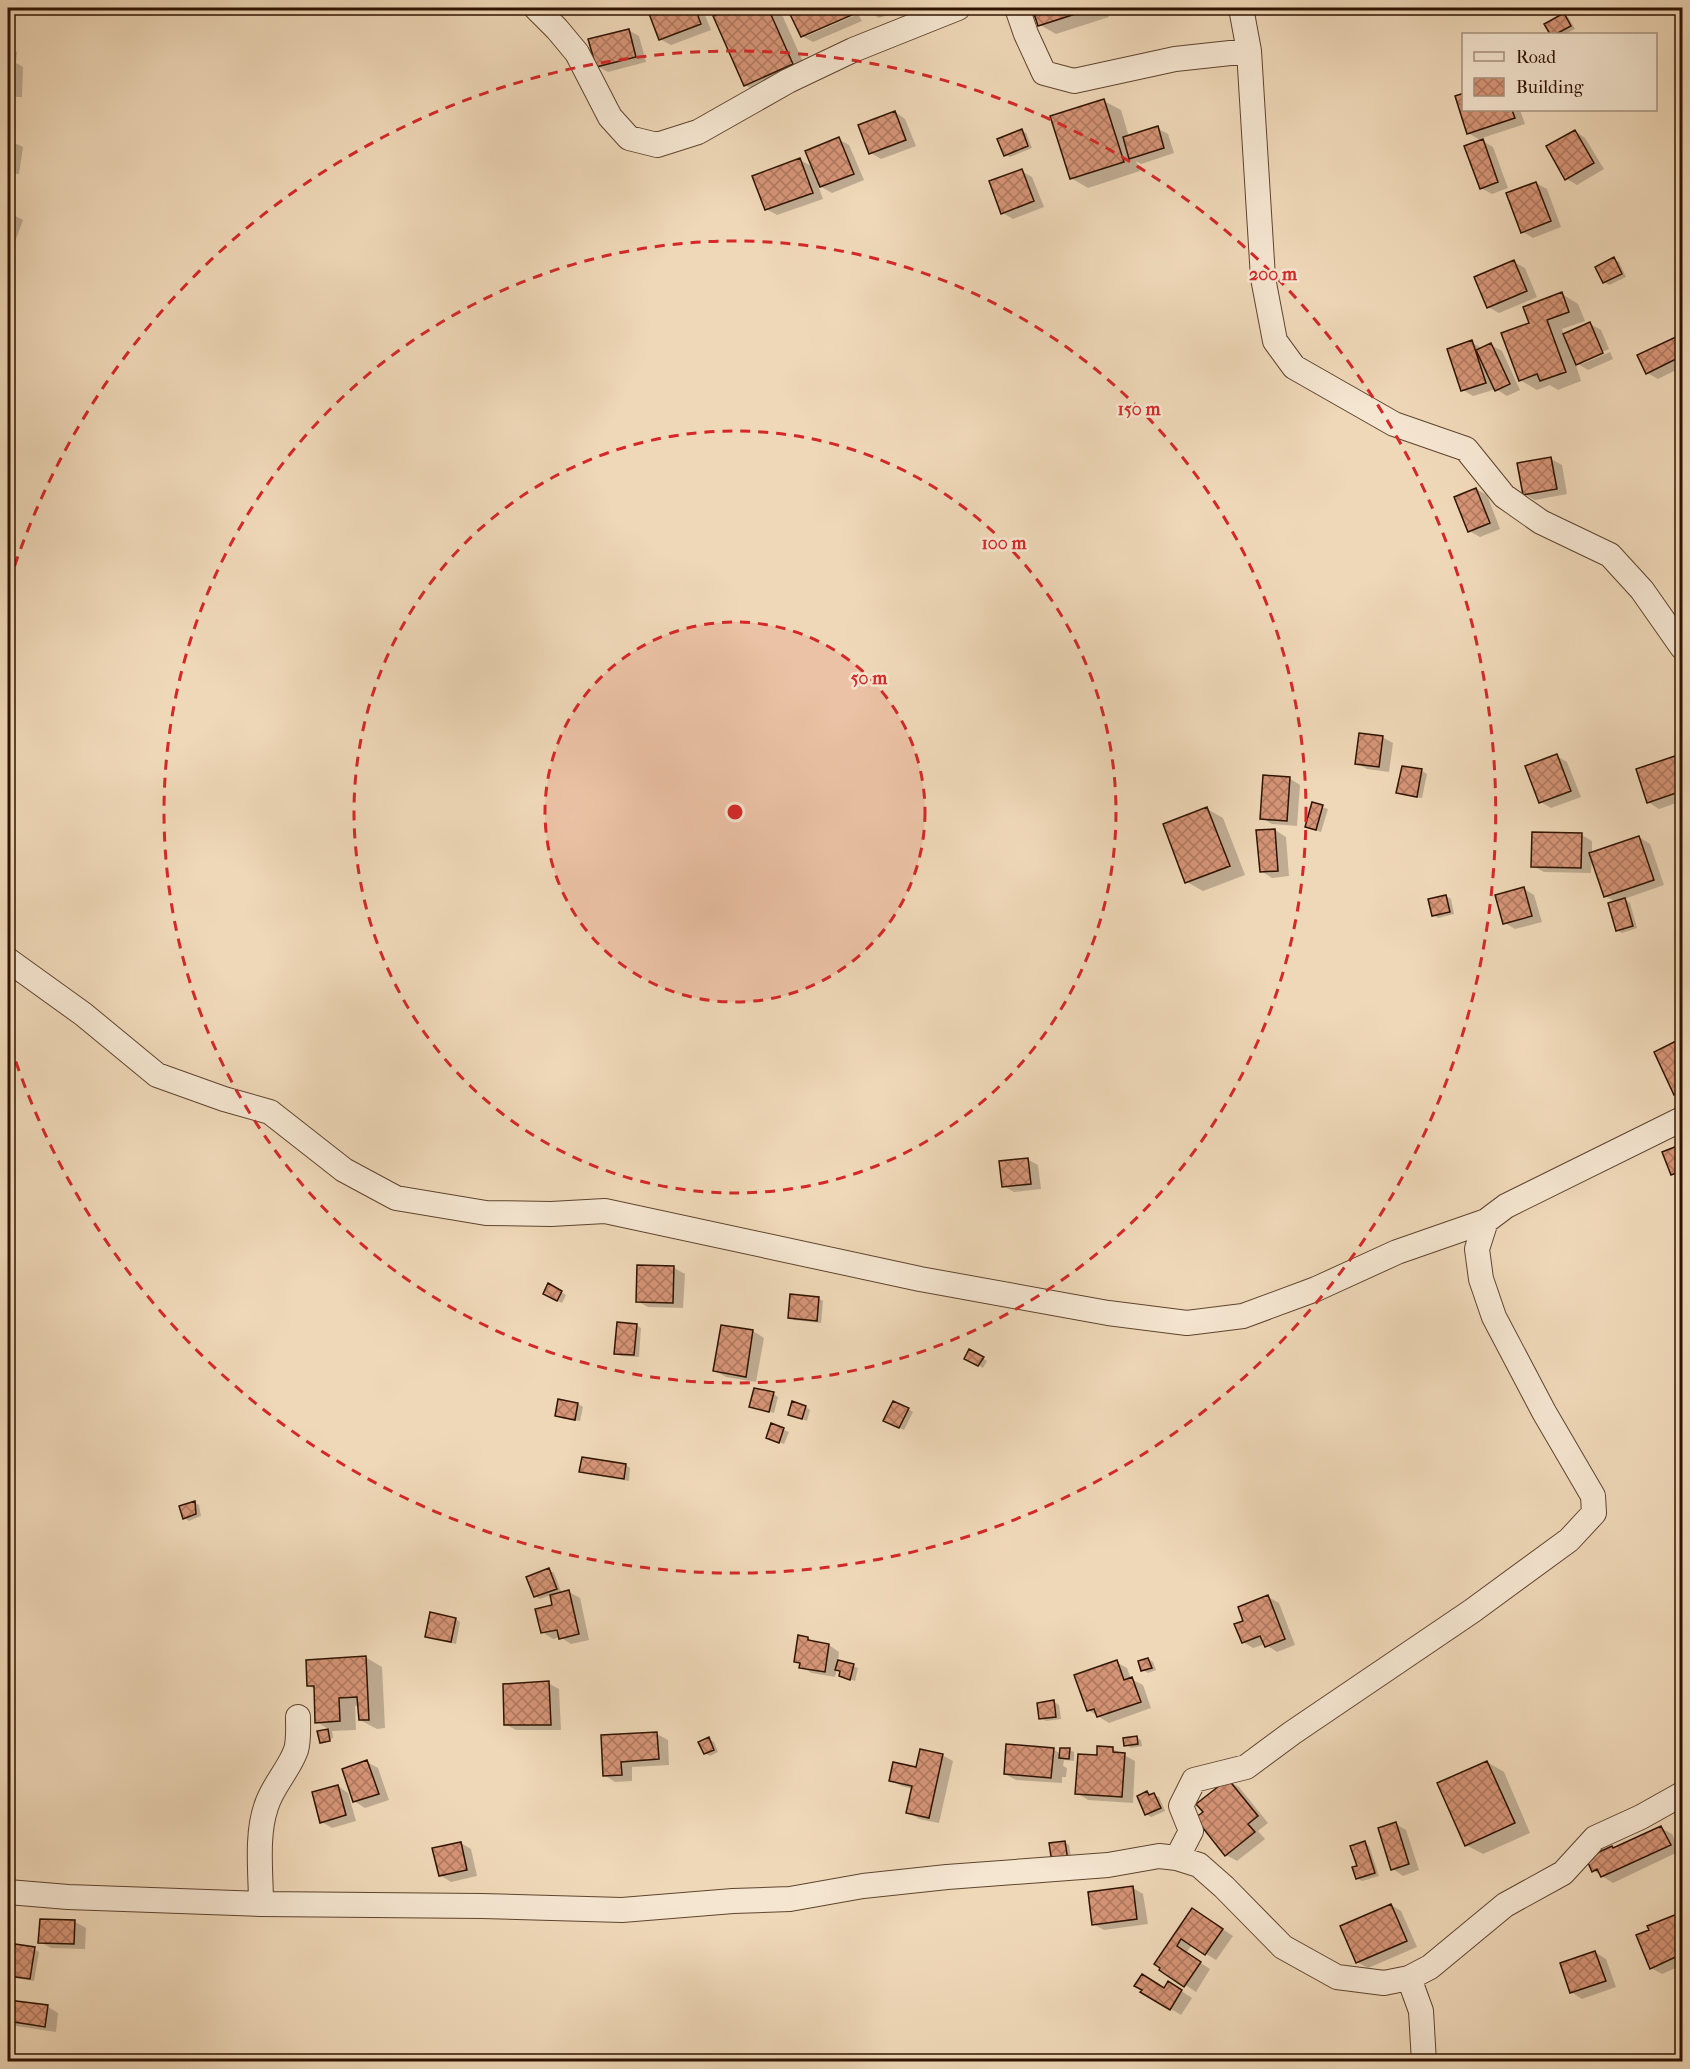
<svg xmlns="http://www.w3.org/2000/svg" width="1690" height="2069" font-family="'IM FELL French Canon',serif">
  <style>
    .shadow { fill: #0003 }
    .building { fill: url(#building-cross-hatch); stroke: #2f1300; stroke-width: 1.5 }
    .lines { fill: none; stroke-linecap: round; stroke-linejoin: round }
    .street-casing { stroke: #5f442e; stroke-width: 26 }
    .street { stroke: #f5e6d1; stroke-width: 24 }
    .ring { fill: none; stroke: #d62828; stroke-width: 3; stroke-dasharray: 10 8 }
    .centre { fill: #d62828; stroke: #f5e6d1; stroke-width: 3 }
    .ring-label { font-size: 18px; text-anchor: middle; font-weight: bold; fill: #d62828; stroke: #f5e6d1; stroke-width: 5; stroke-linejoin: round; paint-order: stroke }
  </style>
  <defs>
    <pattern id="building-cross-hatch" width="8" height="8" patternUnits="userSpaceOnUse" patternTransform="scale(1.5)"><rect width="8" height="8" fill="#d69577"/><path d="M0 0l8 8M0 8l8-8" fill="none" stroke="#ae785f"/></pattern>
  </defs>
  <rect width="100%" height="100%" fill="#efd8b8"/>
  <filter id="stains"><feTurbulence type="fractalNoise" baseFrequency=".00333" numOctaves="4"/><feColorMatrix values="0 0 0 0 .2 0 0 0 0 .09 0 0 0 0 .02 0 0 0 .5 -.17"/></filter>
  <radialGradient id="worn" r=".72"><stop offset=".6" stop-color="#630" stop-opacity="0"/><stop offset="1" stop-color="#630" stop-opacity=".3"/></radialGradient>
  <path class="shadow" d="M72,8H94L82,13Z
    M661,8H702L711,30L671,45L660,39L650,12Z
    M736,8H779L808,73L762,94L745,85L715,17Z
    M789,8H856L857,11L807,33V36L858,14L862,21L813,42L802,36Z
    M866,8H908L879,18L868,12Z
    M1034,8H1106L1109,17L1056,34L1040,25Z
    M1564,15L1568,17L1575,29L1565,34H1551L1546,25Z
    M628,30L639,36L646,62L608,72L597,66Z
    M8,46L17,52L16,63L23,67L22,97H8Z
    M1456,97L1464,110H1520L1525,124L1479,139L1493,147L1508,188L1492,194L1481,188L1482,141L1468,133Z
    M1104,101L1121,110L1129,137L1157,128L1168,134L1174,153L1141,164L1136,161L1140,171L1088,188L1071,178Z
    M895,112L905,119L916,146L881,159L871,153Z
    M1021,131L1026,133L1032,148L1010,157L1006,155Z
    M1575,131L1585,138L1604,169L1577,185L1567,179Z
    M838,139L849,145L864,180L832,193L818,185L823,199L777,215L766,209L800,160L813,167Z
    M8,140L23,147L19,174L8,173Z
    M1021,171L1032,177L1044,207L1013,219L1003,213Z
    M1536,183L1547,189L1561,227L1533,238L1523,232Z
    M8,212L23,220L8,261Z
    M1614,259L1619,262L1626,277L1609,285L1604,282Z
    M1514,262L1525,268L1537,297L1499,313L1488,307Z
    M1562,294L1578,304L1585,321L1562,329L1564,335L1590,324L1601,330L1609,349L1582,361V364L1610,352L1613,359L1588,370L1575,362L1581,381L1558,390L1550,385L1537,390L1520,380L1531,324Z
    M1678,337L1682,340V367L1658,379L1647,373Z
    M1471,342L1483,349L1491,345L1502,351L1520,390L1507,396L1496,389L1473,396L1463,390Z
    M1551,459L1562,465L1567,494L1535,500L1524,494Z
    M1476,489L1487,495L1500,529L1480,537L1469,531Z
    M1382,737L1393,743L1389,772L1367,769L1357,763Z
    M1557,756L1567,762L1581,797L1551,808L1541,802Z
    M1675,757L1682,762V801L1659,809L1648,802Z
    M1403,767L1422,771L1427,774L1422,798L1403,795L1398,792Z
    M1289,778L1300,785L1297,826L1272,824L1262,818Z
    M1313,804L1328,809L1321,832L1311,829Z
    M1207,809L1223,818L1245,875L1203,891L1187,882Z
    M1275,830L1286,837L1289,876L1272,878L1261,871Z
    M1582,835L1592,841V854L1639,837L1650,844L1664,885L1624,899L1630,903L1637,928L1622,933L1617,930L1616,902L1605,896L1592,858L1591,873L1544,872L1533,866Z
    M1524,889L1534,895L1542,922L1515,929L1505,923Z
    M1446,896L1451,899L1454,914L1438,918L1433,915Z
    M1682,1040V1098L1675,1094L1656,1053Z
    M1682,1146V1175L1677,1177L1673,1174L1664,1153Z
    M1027,1159L1038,1165L1041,1189L1014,1192L1003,1186Z
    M674,1268L685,1274L683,1308L648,1307L637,1301Z
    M549,1285L566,1295L562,1303L549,1297Z
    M819,1299L823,1301L821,1323L794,1320L789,1317Z
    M636,1325L641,1328L639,1357L621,1356L616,1353Z
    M722,1326L753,1331L764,1338L756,1382L726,1377L715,1371Z
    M970,1351L987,1361L983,1368L966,1358Z
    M774,1394L778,1397L774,1413L751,1406Z
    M559,1401L578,1404L583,1407L580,1421L561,1418L557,1415Z
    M806,1407L810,1410L807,1421L790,1414Z
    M908,1409L913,1412L904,1430L889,1423Z
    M772,1425L789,1432L784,1444L773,1440Z
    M626,1465L630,1468L629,1481L586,1474L581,1471Z
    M194,1502L199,1505L201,1516L189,1521L184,1518Z
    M549,1570L554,1573L562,1594L569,1592L580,1598L589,1640L571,1644L560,1637L553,1639L542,1632L554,1606L551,1595L540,1599L535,1596Z
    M1268,1597L1279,1603L1295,1645L1277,1652L1265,1644L1253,1648L1243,1642L1245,1622Z
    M456,1619L460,1622L456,1644L431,1639L427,1637Z
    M807,1638L817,1643L829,1645L839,1652L838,1661L858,1668L855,1681L840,1676L841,1672L837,1669L835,1677L812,1673L801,1667L802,1664L795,1661Z
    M365,1657L382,1667L385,1728L377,1729L360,1720L359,1706H355L356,1730L332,1731L333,1738L323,1741V1744L321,1743L319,1732L330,1730L317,1722L315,1689L309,1686Z
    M1148,1659L1153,1662L1156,1670L1148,1673L1143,1670Z
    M1116,1662L1127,1668L1131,1679L1143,1685L1151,1708L1109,1723L1088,1710Z
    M548,1683L559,1689L561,1730H516L505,1724Z
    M1054,1702L1059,1705L1061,1719L1046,1721L1041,1718Z
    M657,1734L668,1740L669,1765L632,1767V1781L615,1782L604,1775L603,1736Z
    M1136,1737L1141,1740L1142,1746L1131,1748L1126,1745Z
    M709,1739L714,1742L718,1752L710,1756L705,1753Z
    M1113,1749L1135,1761L1133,1803L1088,1800L1077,1793L1098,1757Z
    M1054,1750L1061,1754L1069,1750L1074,1752V1761L1064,1760L1063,1766L1067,1768L1066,1777H1062V1783L1016,1780L1005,1774Z
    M942,1755L953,1761L939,1823L919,1819L908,1812L913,1789L901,1786L891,1780Z
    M367,1762L378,1768L389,1800L365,1808L354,1801Z
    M1487,1762L1504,1772L1530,1833L1483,1854L1466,1845Z
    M1228,1781L1239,1787L1268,1823L1258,1831L1265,1839L1237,1861L1226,1855L1205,1812Z
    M338,1786L348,1793L356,1821L332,1828L322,1822Z
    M1147,1793L1159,1797L1165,1811L1151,1817L1146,1814Z
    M1396,1824L1406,1830L1419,1870L1403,1876L1393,1869Z
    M1661,1828L1672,1834L1680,1851L1613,1883L1594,1871Z
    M1064,1842L1069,1845L1072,1863L1058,1865Z
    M461,1843L471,1849L477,1876L451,1882L440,1875Z
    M1364,1843L1369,1846L1379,1876L1362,1881L1357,1878Z
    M1133,1888L1143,1894L1148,1924L1104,1930L1093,1924Z
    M1391,1905L1401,1911L1417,1947L1368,1968L1357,1962Z
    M1682,1913V1965L1662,1974L1651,1968L1649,1927Z
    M1203,1916L1233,1936L1216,1960L1192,1945L1186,1953L1210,1969L1196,1992L1161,1969L1162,1967L1156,1963Z
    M75,1922L86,1928L85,1949L51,1948L40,1942Z
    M34,1949L39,1952L34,1981L16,1978L11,1975Z
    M1595,1952L1606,1959L1616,1987L1582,1999L1571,1992Z
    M1169,1983L1192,1998L1181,2015L1143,1992L1165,1990Z
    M8,2002L48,2007L58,2013L56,2032L16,2026L8,2021Z"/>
  <path class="building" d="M657,8H695L701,24L659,40L648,11Z
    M732,8H768L793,64L744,86L713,16Z
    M787,8H848L852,15L801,37Z
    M1032,8H1094L1038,26Z
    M1564,13L1571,26L1556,34H1550L1544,24Z
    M629,29L636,57L596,67L588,39Z
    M8,59H13L12,92H8Z
    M1464,93V110H1512L1515,118L1467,134L1455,96Z
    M1104,99L1124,162L1070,179L1050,116Z
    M895,111L906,140L869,154L858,125Z
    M1158,126L1164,148L1129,159L1123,137Z
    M1022,129L1028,146L1004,156L997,139Z
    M1575,130L1594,163L1565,180L1546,146Z
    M839,137L854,174L820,187L805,151Z
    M1483,139L1498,182L1480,189L1464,146Z
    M800,158L813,193L765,210L752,176Z
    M1022,169L1034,201L1001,214L989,181Z
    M1536,182L1551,221L1521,233L1506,193Z
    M1614,257L1622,274L1603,283L1595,267Z
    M1514,260L1527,291L1487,308L1474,277Z
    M1562,292L1569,312L1547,320L1566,372L1540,381L1537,374L1519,381L1501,333L1529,323L1523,307Z
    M1590,322L1603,353L1576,365L1563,334Z
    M1678,336L1682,345V356L1646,374L1637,355Z
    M1472,340L1486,383L1461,391L1447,349Z
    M1491,343L1510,384L1495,391L1476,350Z
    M1551,457L1557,489L1523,495L1517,463Z
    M1476,488L1490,523L1468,532L1454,497Z
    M1359,733L1383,736L1379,767L1355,764Z
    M1557,754L1571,791L1539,803L1525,766Z
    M1675,756L1682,778V791L1647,803L1636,769Z
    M1402,766L1422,769L1417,797L1396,793Z
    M1263,775L1290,777L1287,821L1260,819Z
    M1312,802L1323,805L1316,830L1305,827Z
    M1207,807L1230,866L1185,883L1163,824Z
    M1275,829L1278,871L1260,872L1256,830Z
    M1532,832L1582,833L1581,868L1531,867Z
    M1639,836L1654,880L1604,897L1589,853Z
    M1524,887L1532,916L1503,924L1495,895Z
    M1446,895L1450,912L1432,916L1428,899Z
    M1625,898L1633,926L1616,931L1608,903Z
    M1682,1038V1091L1674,1095L1654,1052Z
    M1682,1144V1171L1671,1175L1662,1152Z
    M1028,1158L1031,1184L1002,1187L999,1161Z
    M637,1265L674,1266L673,1303L636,1302Z
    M548,1283L562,1291L557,1301L543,1294Z
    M790,1294L819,1297L817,1321L788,1318Z
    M617,1322L637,1324L634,1355L614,1354Z
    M721,1325L753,1330L746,1377L713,1371Z
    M969,1349L984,1357L978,1366L964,1359Z
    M754,1388L774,1392L769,1412L749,1407Z
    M558,1399L578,1403L575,1420L555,1416Z
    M792,1401L806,1406L802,1419L788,1415Z
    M893,1401L909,1408L899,1428L883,1421Z
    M771,1423L784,1428L779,1443L766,1438Z
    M582,1457L626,1464L624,1479L579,1472Z
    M195,1501L196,1514L183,1519L179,1506Z
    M549,1568L557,1589L534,1597L526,1577Z
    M569,1590L579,1634L559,1639L557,1630L541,1633L535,1609L552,1605L550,1595Z
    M1268,1595L1285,1639L1265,1647L1260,1636L1242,1643L1234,1624L1243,1621L1238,1607Z
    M430,1612L456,1618L451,1642L425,1637Z
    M798,1635L808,1637V1640L829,1644L825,1672L799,1668L800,1663L794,1662Z
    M366,1656L369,1720H359L357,1697L339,1698L340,1721L315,1723L314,1686H307L306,1660Z
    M1148,1658L1152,1668L1141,1671L1138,1661Z
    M838,1660L854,1664L850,1680L839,1676L840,1671L835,1670Z
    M1117,1660L1124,1680L1132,1677L1141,1702L1097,1717L1094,1709L1087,1711L1074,1675Z
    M549,1681L551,1725H504L503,1684Z
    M1054,1700L1056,1717L1039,1719L1037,1703Z
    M328,1729L330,1741L320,1743L317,1731Z
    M657,1732L659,1759L621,1762L622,1775L603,1776L601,1735Z
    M1137,1736L1138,1744L1124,1746L1123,1738Z
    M709,1737L714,1750L704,1754L698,1742Z
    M1006,1744L1054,1748L1051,1778L1004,1774Z
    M1097,1746L1113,1747V1752L1125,1753L1122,1797L1075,1794L1078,1754L1097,1755Z
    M1060,1748H1070L1069,1759L1059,1758Z
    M920,1749L943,1754L929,1818L906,1813L912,1786L889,1781L893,1762L916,1767Z
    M367,1760L379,1794L353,1802L342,1769Z
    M1487,1761L1515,1823L1465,1846L1437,1783Z
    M1228,1779L1258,1816L1248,1824L1255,1832L1225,1856L1195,1818L1203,1812L1196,1804Z
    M338,1785L346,1815L320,1823L312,1792Z
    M1147,1791L1149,1795L1154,1793L1161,1808L1145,1815L1137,1796Z
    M1396,1822L1409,1864L1391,1870L1378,1828Z
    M1661,1826L1671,1845L1601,1877L1597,1869L1592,1872L1586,1858L1612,1846L1613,1848Z
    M1065,1841L1068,1861L1052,1863L1049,1843Z
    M1365,1841L1375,1873L1356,1879L1352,1867L1357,1866L1350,1846Z
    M461,1842L467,1870L439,1876L432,1848Z
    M1133,1886L1137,1919L1092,1925L1088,1892Z
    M1391,1904L1407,1941L1356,1963L1340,1926Z
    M1192,1908L1223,1929L1205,1955L1181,1939L1177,1946L1201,1962L1184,1987L1159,1970L1160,1968L1154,1964Z
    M1682,1912V1954L1650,1969L1636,1935L1649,1930L1647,1926Z
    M40,1919L75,1920L74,1944L38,1943Z
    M15,1944L35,1947L30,1979L9,1976Z
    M1595,1951L1606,1981L1570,1993L1560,1963Z
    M1142,1974L1164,1988L1168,1981L1182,1990L1170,2010L1140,1992L1142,1990L1134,1986Z
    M8,2000L48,2005L45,2027L8,2021Z
    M1579,2057L1615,2058V2062H1579Z"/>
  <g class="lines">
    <g class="street-casing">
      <path id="street" d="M536,8L557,29L577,53L610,117L629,138L657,145L698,132L788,81L853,50L958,8
        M1017,8L1026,34L1044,73L1074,81L1175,59L1249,51
        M1241,8L1249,51L1263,278L1275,341L1294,367L1394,424L1466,449L1504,496L1541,522L1610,555L1642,590L1682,647
        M8,960L83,1014L157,1075L224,1099L270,1112L344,1170L396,1198L486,1213L551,1214L605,1211L920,1279L1108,1313L1187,1323L1243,1316L1316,1289L1397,1252L1486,1221
        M1177,1858L1191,1831L1181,1806L1194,1780L1246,1767L1292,1733L1472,1611L1569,1540L1594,1513L1593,1496L1544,1412L1494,1317L1481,1279L1477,1249L1486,1221L1506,1206L1682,1119
        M8,1892L68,1897L261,1904L482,1906L622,1910L733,1901L790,1899L863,1886L947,1877L1108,1865L1159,1856L1177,1858L1199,1865L1224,1887L1283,1947L1337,1977L1384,1983L1409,1978L1430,1967L1505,1905L1563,1873L1595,1838L1641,1817L1682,1794
        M261,1904C261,1874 256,1836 266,1807C272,1786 289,1770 296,1750C299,1740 298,1728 298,1717
        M1409,1978L1421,2011L1424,2062"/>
    </g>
    <use href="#street" class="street"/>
  </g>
  <circle cx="735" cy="812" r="190" fill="#d62828" fill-opacity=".12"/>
  <g class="ring">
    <circle cx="735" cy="812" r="190"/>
    <circle cx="735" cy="812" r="381"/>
    <circle cx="735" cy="812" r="571"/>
    <path d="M9 583A761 761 0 1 1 9 1041"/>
  </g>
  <circle cx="735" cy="812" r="9" class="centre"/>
  <g class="ring-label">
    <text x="1273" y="280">200 m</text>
    <text x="1139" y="415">150 m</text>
    <text x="1004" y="549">100 m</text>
    <text x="869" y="684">50 m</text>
  </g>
  <rect width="1690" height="2069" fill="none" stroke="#efd8b8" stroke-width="30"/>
  <rect x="9" y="9" width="1672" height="2051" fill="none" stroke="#2f1300" stroke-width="3"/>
  <rect x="15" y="15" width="1660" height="2039" fill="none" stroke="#2f1300" stroke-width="1.5"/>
  <rect x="1462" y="33" width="195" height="78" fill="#f5e6d1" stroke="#a6927d" stroke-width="1.5"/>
  <rect x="1474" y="52" width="30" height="9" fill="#f5e6d1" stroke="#a6927d" stroke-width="1.5"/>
  <text x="1516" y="63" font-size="18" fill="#2f1300">Road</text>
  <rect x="1474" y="78" width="30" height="18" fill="url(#building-cross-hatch)" stroke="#a6927d" stroke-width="1.5"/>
  <text x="1516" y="93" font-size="18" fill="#2f1300">Building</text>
  <rect width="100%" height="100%" filter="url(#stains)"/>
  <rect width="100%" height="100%" fill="url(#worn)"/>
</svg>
